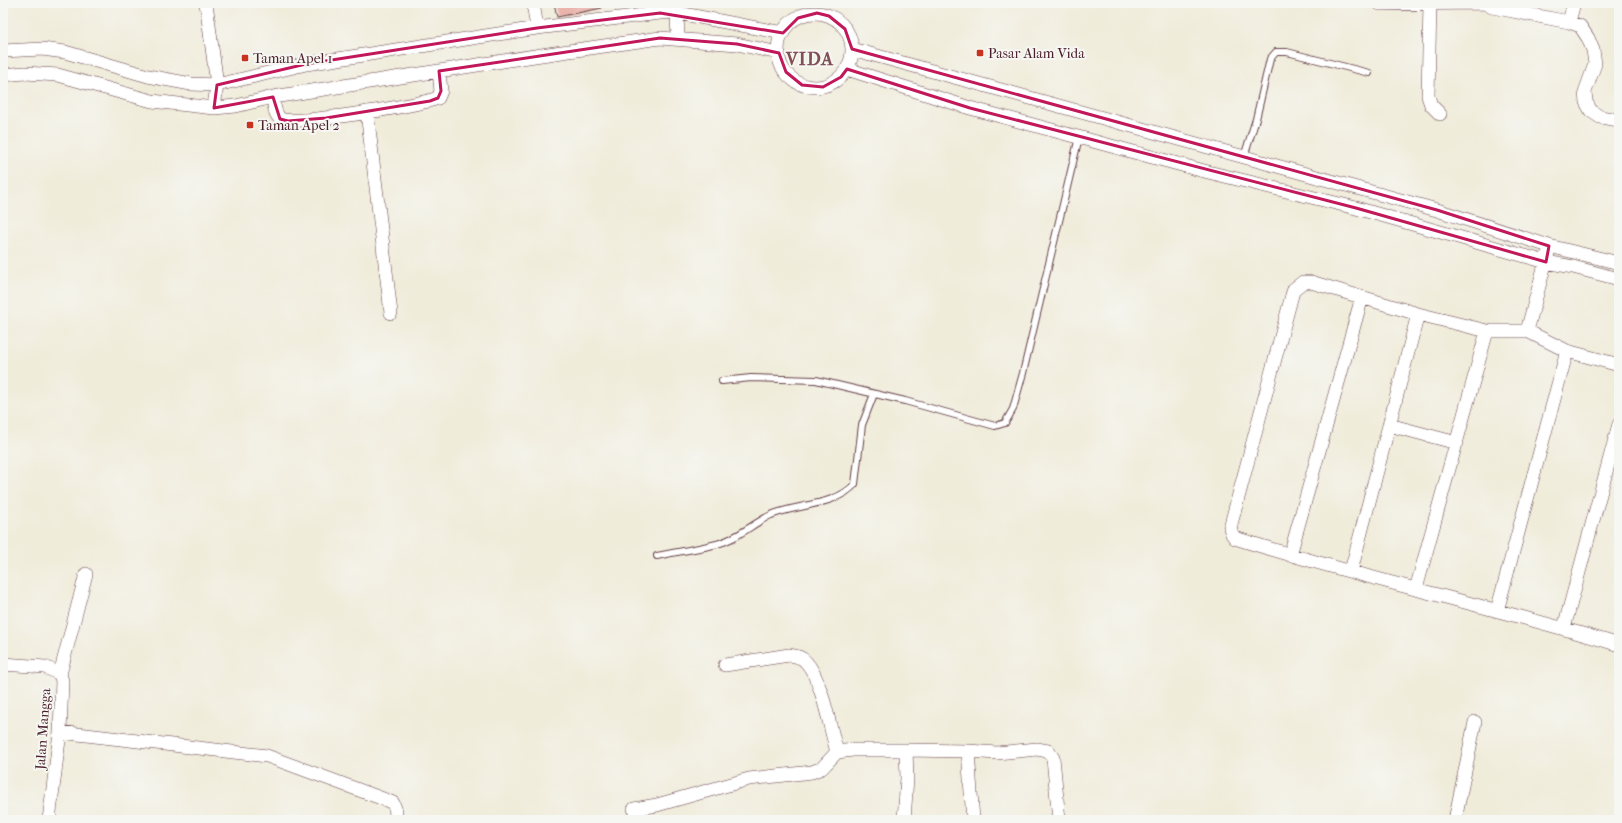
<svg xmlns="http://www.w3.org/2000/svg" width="1622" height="823" font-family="'IM FELL French Canon',serif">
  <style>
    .building { fill: #e7a79f }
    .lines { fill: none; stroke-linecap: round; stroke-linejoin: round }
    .lane-casing { stroke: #633e45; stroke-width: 8 }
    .street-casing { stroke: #633e45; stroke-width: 14 }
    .lane { stroke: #fff; stroke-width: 6 }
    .street { stroke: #fff; stroke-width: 13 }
    .marked { fill: none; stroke: #c2185b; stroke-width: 3; stroke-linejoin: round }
    .poi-dot { fill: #c8321e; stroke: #f6f6f2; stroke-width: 1.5 }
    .labels { text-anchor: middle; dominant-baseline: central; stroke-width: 4; stroke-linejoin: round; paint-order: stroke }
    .poi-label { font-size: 14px; fill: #4a1f2b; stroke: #f6f6f2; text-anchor: start }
    .street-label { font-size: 14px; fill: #4a1f2b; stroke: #f6f6f2 }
    .district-label { font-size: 18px; font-weight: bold; letter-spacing: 1px; fill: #814f54; stroke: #f6f6f2 }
  </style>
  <rect width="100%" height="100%" fill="#f6f6f2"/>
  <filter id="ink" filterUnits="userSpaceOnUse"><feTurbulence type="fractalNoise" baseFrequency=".025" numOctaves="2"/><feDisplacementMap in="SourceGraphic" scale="8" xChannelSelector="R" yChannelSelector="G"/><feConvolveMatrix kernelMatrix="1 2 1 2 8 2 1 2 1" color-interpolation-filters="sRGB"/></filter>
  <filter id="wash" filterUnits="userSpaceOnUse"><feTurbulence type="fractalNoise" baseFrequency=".012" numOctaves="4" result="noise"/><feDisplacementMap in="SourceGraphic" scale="16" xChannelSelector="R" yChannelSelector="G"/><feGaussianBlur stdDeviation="0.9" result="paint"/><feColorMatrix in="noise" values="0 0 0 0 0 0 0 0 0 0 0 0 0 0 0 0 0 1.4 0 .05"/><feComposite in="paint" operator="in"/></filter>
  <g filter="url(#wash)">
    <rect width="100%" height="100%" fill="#f0ecda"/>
    <g id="blocks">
      <path class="building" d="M554,3H601L602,8L557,17Z"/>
    </g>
  </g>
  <g filter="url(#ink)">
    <use href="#blocks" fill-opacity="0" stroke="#633e45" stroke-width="1"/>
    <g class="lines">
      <g class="lane-casing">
        <path id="lane" d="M1244,157L1256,119L1270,59L1276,52H1287L1369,73
          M722,381L751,378L816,380L905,401L995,426L1005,423L1013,409L1023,373L1079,137
          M657,556C676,552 697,549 717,544C737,539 752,524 771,515C797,504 836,506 855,484L862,425L874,394"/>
      </g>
      <g class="street-casing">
        <path id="street" d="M206,3L217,85L214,108
          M533,3L537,28
          M1485,3L1492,7L1569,22L1580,26L1588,38L1593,50L1595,64L1585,92L1586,102L1591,111L1600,117L1619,120
          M1380,4L1485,3
          M1430,4L1428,96L1431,105L1440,114
          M778 50a37 37 0 1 1 74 0a37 37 0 1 1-74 0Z
          M677,14L678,39
          M1569,22L1574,3
          M852,49L1437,210L1549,246L1619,263
          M3,51L42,49L65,52L148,76L191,84L217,85L306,64L537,28L660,13L673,12L783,33
          M847,69L970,108L1204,171L1356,208L1546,262L1573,267L1619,279
          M3,75L25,73L58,75L152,101L214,108L236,106L273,97L541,55L660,38L737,44L779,53
          M273,97C274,104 274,115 281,119C294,126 420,105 438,98L441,91L439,71
          M367,112L391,313
          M1527,331L1548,253
          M1619,365L1567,351L1527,331H1487L1418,314L1311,282H1303L1294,289L1292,295L1230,528L1232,534L1235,538C1361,578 1490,606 1616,644L1619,643
          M1389,425L1457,443
          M1290,555L1362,297
          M1351,571L1418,314
          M1416,589L1487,331
          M1497,611L1567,351
          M1564,628L1619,424
          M3,664L45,667L60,674L62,681L60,732L49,820
          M725,665L789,655C795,656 801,656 806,662C822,679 830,729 837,752
          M60,674L86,574
          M60,732L267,756L386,800L393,803L396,811L395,820
          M968,751L973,820
          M634,809L657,805L749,779L812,772L822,768L837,752L853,750H906
          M904,820L907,778L906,750L968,751L997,753L1037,749L1048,751L1053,758L1059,820
          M1455,820L1475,722"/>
      </g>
      <use href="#lane" class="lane"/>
      <use href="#street" class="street"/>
    </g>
  </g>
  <path class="marked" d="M660,13L783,33L798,18L817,13L829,16L845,29L852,49L1437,210L1549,246L1546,262L1356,208L970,108L847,69L841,77L823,87L802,85L786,72L779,53L737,44L660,38L439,71L441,91L438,98L430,101L326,118L288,121L280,119L273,97L214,108L217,85L306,64L537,28Z"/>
  <g class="poi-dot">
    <rect x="976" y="49" width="8" height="8" rx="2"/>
    <rect x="241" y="54" width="8" height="8" rx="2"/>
    <rect x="246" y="121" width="8" height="8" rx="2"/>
  </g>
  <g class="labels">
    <g class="poi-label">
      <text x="988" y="53">Pasar Alam Vida</text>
      <text x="253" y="58">Taman Apel 1</text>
      <text x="258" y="125">Taman Apel 2</text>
    </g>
    <g class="street-label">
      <text transform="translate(43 729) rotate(-86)">Jalan Mangga</text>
    </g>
    <g class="district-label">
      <text x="810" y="59">VIDA</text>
    </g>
  </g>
  <rect width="1622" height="823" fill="none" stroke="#f6f6f2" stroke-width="16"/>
</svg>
